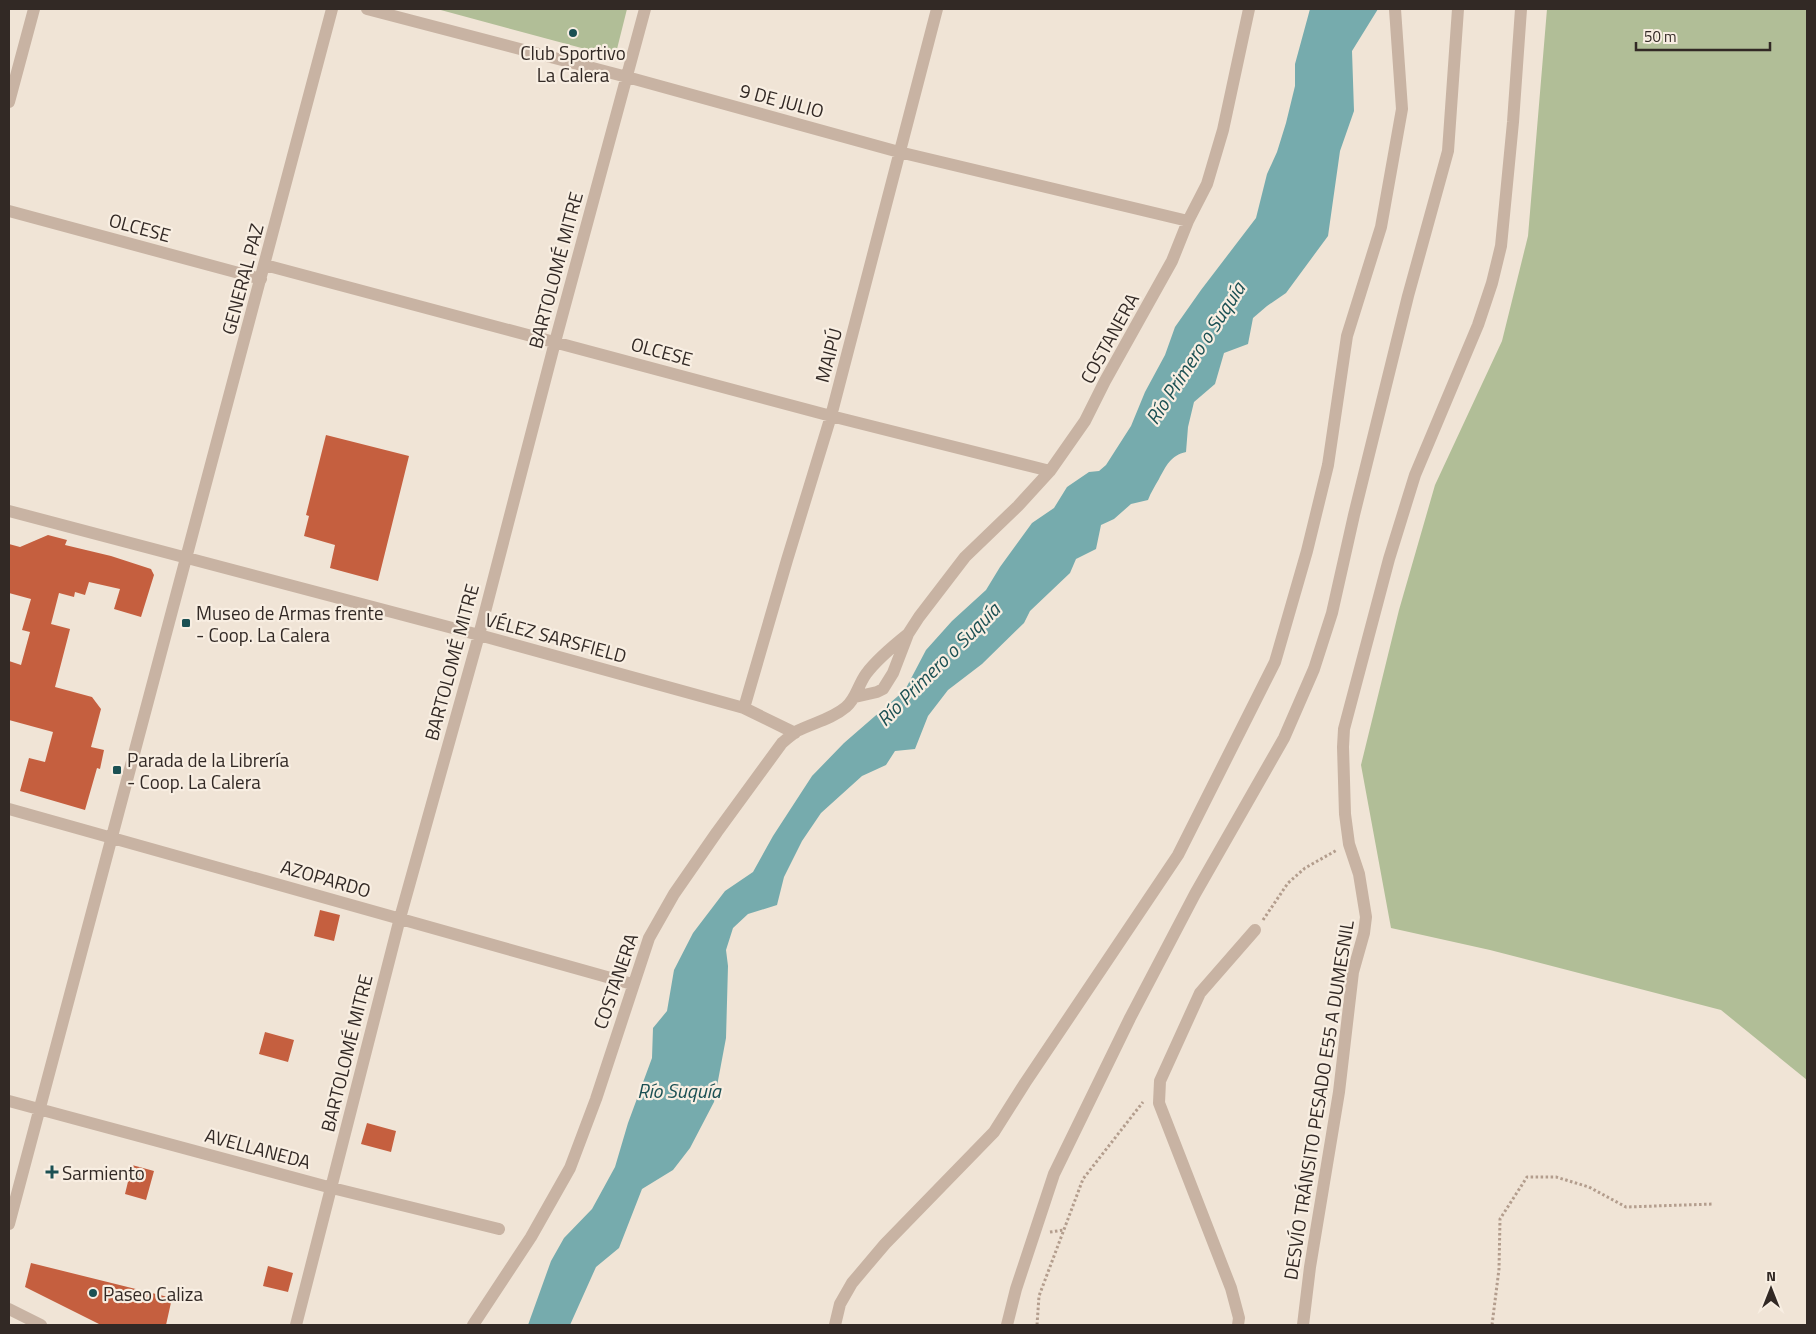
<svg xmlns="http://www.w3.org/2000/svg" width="1816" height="1334" font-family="'Titillium Web',sans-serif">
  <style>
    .green { fill: #b1be97 }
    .water { fill: #76abad }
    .building { fill: #c55f3f }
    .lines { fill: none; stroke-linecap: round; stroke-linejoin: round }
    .path { stroke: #b39d8d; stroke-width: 3; stroke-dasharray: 2.5 2.5; stroke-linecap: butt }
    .minor { stroke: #c8b3a3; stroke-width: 12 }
    .poi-dot { fill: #1b5053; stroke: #f8eee2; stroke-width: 2 }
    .labels { text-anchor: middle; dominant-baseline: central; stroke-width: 4.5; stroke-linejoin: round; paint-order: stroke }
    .poi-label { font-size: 19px; fill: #322925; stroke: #f8eee2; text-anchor: start }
    .street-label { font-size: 19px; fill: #322925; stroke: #f8eee2 }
    .water-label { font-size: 20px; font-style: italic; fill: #1b5053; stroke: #f8eee2 }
  </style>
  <rect width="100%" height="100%" fill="#f0e4d6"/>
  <path class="green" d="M437,9H627L615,57Z
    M1547,9H1807V1080L1721,1010L1490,950L1391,928L1361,765L1399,610L1435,485L1502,341L1528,236Z"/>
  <path class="water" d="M1310,9H1378L1352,51L1354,111L1340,151L1328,236L1286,293L1267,306L1253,318L1248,344L1224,353L1215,384L1194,402L1188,427L1186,452C1171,455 1166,466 1159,479C1155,486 1151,492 1148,500L1131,504L1114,519L1101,525L1096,549L1076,559L1070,573L1030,611L1024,623L982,664L948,690L928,716L915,749L895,751L886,765L862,776L821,813L802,841L784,877L777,905L748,914L733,928L726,950L728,966L726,1038L714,1102L690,1148L673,1170L642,1189L619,1248L596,1267L570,1325H528L551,1261L564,1238L592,1209L615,1167L628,1123L652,1058L653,1028L667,1011L674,970L693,933L725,891L753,872L773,836L812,776L844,743L905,690L926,650L952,621L986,590L1000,567L1032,523L1054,508L1067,487L1089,472L1099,471L1106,465L1131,426L1145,392L1165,355L1175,327L1201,290L1256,218L1267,174L1277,152L1286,123L1295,86V64Z"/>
  <path class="building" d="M326,435L409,456L378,581L330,568L335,545L304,536L309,516L306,515Z
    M48,535L67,540L65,545L111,556L151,569L154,575L141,617L114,609L120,589L89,582L85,595L75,592L74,597L59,593L51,624L70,629L55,687L92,697L101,709L91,747L104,750L100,769L97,768L85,810L20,791L29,758L45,762L53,732L9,720V661L21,665L30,632L22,630L31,599L9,593V544L20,547Z
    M320,910L340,915L334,941L314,936Z
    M265,1032L294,1040L288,1062L259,1054Z
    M367,1123L396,1131L391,1152L361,1144Z
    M132,1165L154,1171L146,1200L125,1194Z
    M31,1263L172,1298L166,1325H101L25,1287Z
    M268,1266L293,1273L288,1292L263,1286Z"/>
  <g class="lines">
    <path class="path" d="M1263,920L1288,883L1305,868L1337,850
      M1050,1232L1064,1230
      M1037,1325L1039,1296L1083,1179L1143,1102
      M1492,1325L1499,1269L1500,1219L1527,1177H1556L1589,1187L1626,1207L1714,1204"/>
    <path class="minor" d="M367,9L627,77L899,152L1188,221
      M9,102L34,9
      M9,211L261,279
      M265,265L831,416L1050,471
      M9,511L479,635L744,708L795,733
      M855,697L877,692L883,689L893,673L908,634L919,617L965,557L1018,506L1050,471L1085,421L1105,381L1172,261L1188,221L1207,184L1223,130L1249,9
      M744,708L787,560L831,416L937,9
      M9,809L632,984
      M9,1101L332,1188L499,1229
      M9,1224L332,9
      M9,1309L41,1325
      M296,1325L400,918L479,635L555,342L645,9
      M473,1325L531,1237L570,1168L596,1099L649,938L674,894L717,832L782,743C787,739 792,734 797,731C813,723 832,719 846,707C856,699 858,685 866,674C877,659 893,646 908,634
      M835,1325L840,1304L852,1283L885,1244L994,1132L1025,1083L1178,855L1275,662L1307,551L1328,465L1347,336L1381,227L1402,109L1395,9
      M1007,1325L1016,1289L1054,1174L1130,1018L1195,894L1284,738L1314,669L1332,613L1354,515L1408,296L1448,151L1458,9
      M1238,1325L1239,1318L1231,1288L1159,1103L1160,1081L1200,993L1255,930
      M1303,1325L1310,1267L1339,1092L1353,972L1364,933L1366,917L1359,874L1349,844L1345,814L1343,747L1344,729L1389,559L1415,475L1478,325L1492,283L1501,246L1513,122L1521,9"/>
  </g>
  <g class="poi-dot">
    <circle cx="573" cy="33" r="5"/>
    <rect x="181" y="618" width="10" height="10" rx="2.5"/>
    <rect x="112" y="765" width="10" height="10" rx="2.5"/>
    <path d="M49.5 1164.5h5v5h5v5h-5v5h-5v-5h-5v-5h5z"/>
    <circle cx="93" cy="1293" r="5"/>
  </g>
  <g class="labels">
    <g class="poi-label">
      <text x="573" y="52" text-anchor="middle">Club Sportivo<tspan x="573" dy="22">La Calera</tspan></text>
      <text x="196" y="612">Museo de Armas frente<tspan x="196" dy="22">- Coop. La Calera</tspan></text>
      <text x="127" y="759">Parada de la Librería<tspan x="127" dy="22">- Coop. La Calera</tspan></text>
      <text x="62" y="1172">Sarmiento</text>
      <text x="103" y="1293">Paseo Caliza</text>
    </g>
    <g class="street-label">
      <text transform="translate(782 100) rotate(15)">9 DE JULIO</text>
      <text transform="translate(140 227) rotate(15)">OLCESE</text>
      <text transform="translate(555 270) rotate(-75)">BARTOLOMÉ MITRE</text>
      <text transform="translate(242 279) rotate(-75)">GENERAL PAZ</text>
      <text transform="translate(1109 338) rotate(-61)">COSTANERA</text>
      <text transform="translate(662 351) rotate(15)">OLCESE</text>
      <text transform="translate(828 355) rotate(-75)">MAIPÚ</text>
      <text transform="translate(556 637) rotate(15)">VÉLEZ SARSFIELD</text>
      <text transform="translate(451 662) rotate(-75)">BARTOLOMÉ MITRE</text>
      <text transform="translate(326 878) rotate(16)">AZOPARDO</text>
      <text transform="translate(615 981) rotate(-71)">COSTANERA</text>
      <text transform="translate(346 1053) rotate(-76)">BARTOLOMÉ MITRE</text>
      <text transform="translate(1318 1100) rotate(-81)">DESVÍO TRÁNSITO PESADO E55 A DUMESNIL</text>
      <text transform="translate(258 1148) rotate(15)">AVELLANEDA</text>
    </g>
    <g class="water-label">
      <text transform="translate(1195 353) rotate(-57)">Río Primero o Suquía</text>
      <text transform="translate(938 664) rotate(-45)">Río Primero o Suquía</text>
      <text x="679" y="1090">Río Suquía</text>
    </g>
  </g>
  <rect width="1816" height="1334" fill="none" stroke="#322925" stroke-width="20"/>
  <g transform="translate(1771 1289)" stroke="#f8eee2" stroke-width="4" paint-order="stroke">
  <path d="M0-4L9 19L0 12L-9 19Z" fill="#322925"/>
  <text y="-8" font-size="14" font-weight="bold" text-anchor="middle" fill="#322925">N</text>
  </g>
  <path d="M1636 42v8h134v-8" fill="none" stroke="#322925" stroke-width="2.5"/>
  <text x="1644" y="42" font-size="15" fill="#322925" stroke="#f8eee2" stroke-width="4" paint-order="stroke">50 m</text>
</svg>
